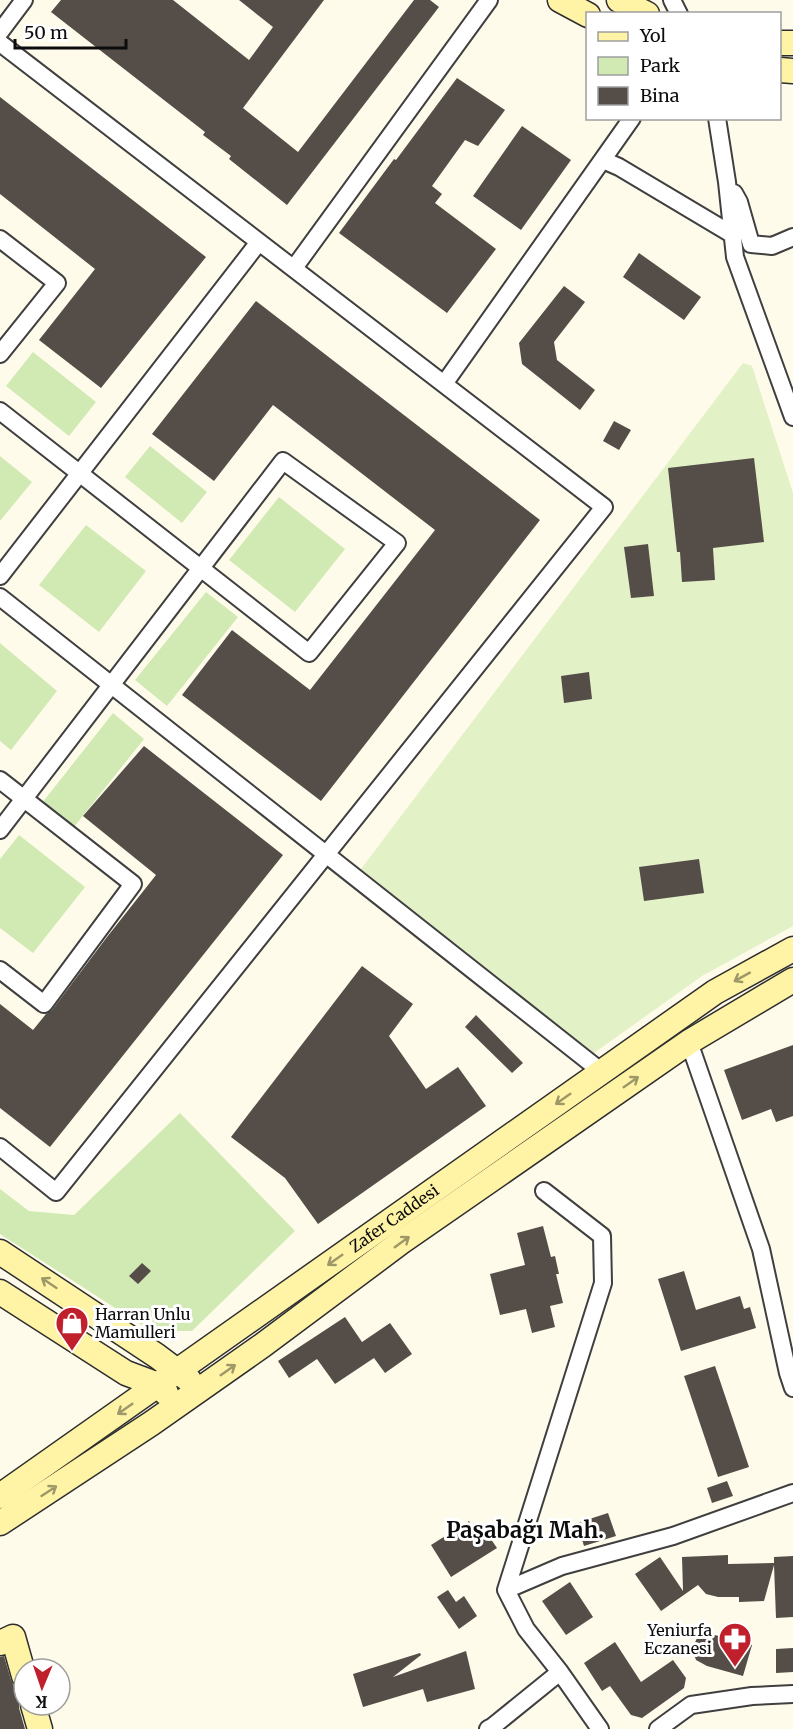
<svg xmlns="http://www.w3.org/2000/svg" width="793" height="1729" font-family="Merriweather,serif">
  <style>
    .green { fill: #d1eab4 }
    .pitch { fill: #e3f1c6 }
    .building { fill: #554d48 }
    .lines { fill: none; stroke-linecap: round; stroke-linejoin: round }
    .street-casing { stroke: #3f3f3f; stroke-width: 20 }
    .secondary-casing { stroke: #2e2e2e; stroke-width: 27 }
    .street { stroke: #fff; stroke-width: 16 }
    .secondary { stroke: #fff3a6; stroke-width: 24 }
    .oneway { stroke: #9e9768 }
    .labels { text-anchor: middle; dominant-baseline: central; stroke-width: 6; stroke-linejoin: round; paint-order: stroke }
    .street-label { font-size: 16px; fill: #0c0c0c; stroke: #fff }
    .poi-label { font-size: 16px; fill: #0c0c0c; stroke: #fff; text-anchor: start }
    .district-label { font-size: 22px; font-weight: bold; fill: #0c0c0c; stroke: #fff }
  </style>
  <rect width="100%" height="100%" fill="#fffbeb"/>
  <path class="green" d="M33,352L96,402L69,436L6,386Z
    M150,446L207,492L182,523L125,477Z
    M0,456L32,482L0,521Z
    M279,497L345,549L295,612L229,560Z
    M86,525L146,571L99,632L39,585Z
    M206,592L238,617L167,706L135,680Z
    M0,643L57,691L11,750L0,741Z
    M113,713L144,739L74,827L42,803Z
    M19,835L85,887L33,953L0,928V859Z
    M180,1113L295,1231L192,1331H151L0,1234V1189L29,1211L74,1215Z"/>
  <path class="pitch" d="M743,363L752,366L793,493V926L702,976L594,1053L361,869Z"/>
  <path class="building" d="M61,0H173L249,60L273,27L239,0H324L243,108L298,152L414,0H430L439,7L287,205L229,159L231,156L203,135L205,132L51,12Z
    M457,78L505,110L478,146L465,140L432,186L442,194L435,203L496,249L447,313L339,233L394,159L396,160Z
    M0,97L206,257L101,388L39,340L95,269L0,194Z
    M522,126L571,160L521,230L473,196Z
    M639,253L701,297L684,320L623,277Z
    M564,286L585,302L554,342L557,360L595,390L580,410L522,364L519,343Z
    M256,301L540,520L321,801L182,695L232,630L310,690L435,530L273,405L214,481L152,434Z
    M614,421L631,430L619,450L603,441Z
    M754,458L764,542L713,548L715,580L682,582L680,552H677L668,468Z
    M648,544L654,596L631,598L624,547Z
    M589,672L592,699L564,703L561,676Z
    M144,746L283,855L50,1147L0,1108V1004L33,1030L46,1014L52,1010L107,937L156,875L83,816Z
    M699,859L704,893L644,901L639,867Z
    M362,966L413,1004L389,1036L426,1089L458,1067L486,1106L318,1224L285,1178L231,1137Z
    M476,1015L523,1063L512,1073L465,1027Z
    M793,1045V1116L776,1122L771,1109L742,1120L724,1070Z
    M543,1226L551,1257L555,1256L559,1274H556L563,1303L550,1306L555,1327L532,1333L526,1309L500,1315L490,1274L525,1265L517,1233Z
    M142,1263L151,1271L138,1284L129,1276Z
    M684,1271L696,1310L740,1296L744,1309L750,1307L756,1328L681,1351L658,1279Z
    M345,1317L362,1342L390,1323L412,1354L385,1373L374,1358L335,1384L317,1359L289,1378L278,1361Z
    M715,1366L749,1467L718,1477L684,1376Z
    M727,1481L733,1496L712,1503L707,1488Z
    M608,1513L616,1536L584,1546L577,1523Z
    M469,1521L479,1536L486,1532L497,1548L451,1577L431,1545Z
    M728,1555V1564L774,1563V1557L793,1556V1617L776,1618L774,1565L764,1601L739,1602V1597H718L706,1594L698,1585L661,1611L635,1574L660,1557L683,1591L682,1557Z
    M570,1582L593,1617L566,1635L542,1601Z
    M448,1590L456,1602L464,1596L477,1616L459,1629L437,1597Z
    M711,1634L752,1645L743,1676L707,1666L696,1660L692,1649L697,1638Z
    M615,1642L641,1682L673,1660L686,1678L684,1688L642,1718L631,1715L610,1686L602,1691L584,1663Z
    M793,1648V1672L776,1673V1649Z
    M466,1651L475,1689L427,1702L423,1689L363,1707L353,1674L420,1653L421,1655L393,1677Z
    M4,1656L11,1680L14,1686L19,1689L22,1696L19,1702V1708L25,1729H0V1657Z"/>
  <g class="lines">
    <g class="street-casing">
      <path id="street" d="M672,0L679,14
        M0,32L24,0
        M0,43L604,507L56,1192L0,1147
        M717,118L727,182L735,257L793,417
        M603,160L619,167L733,235
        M734,193L739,202L751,244L772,246L793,237
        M0,239L57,283L0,354
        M294,268L489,0
        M444,384L632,118
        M0,411L309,653L397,543L283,461C188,584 94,707 0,830
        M0,576L259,242
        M0,597L602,1072
        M0,780L133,884L44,1004L0,970
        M689,1042L761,1249L788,1373L793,1388
        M544,1191L602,1236L603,1283L506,1590L526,1629L560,1672L600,1729
        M506,1590L562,1566L673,1536L793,1493
        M488,1729L492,1727L560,1672
        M658,1729L691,1705L752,1696L793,1694"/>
    </g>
    <g class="secondary-casing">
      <g id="secondary">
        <path d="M560,0L588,15"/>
        <path d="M619,0L647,14"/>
        <path d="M780,43H793"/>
        <path d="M780,70L793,71"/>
        <path d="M0,1252L157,1356L189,1380"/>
        <path d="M0,1292L126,1373L158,1385L166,1393"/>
        <path id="s1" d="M0,1496L715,992L793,949"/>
        <path d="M0,1523L152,1423L263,1345L401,1242L689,1042L793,980"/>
        <path d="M0,1643L13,1637L24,1676"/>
        <path d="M33,1705L40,1729"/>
      </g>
    </g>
    <use href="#street" class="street"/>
    <use href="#secondary" class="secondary"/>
  </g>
  <defs><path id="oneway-shaft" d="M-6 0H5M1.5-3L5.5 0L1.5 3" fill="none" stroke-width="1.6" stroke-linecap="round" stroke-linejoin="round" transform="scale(1.5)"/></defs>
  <g class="oneway">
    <use href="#oneway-shaft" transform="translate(742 977) rotate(151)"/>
    <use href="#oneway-shaft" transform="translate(631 1082) rotate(-35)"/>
    <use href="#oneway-shaft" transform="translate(563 1099) rotate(145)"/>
    <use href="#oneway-shaft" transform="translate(402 1242) rotate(-36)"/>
    <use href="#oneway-shaft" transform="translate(335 1260) rotate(145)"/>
    <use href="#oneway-shaft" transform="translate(49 1283) rotate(-146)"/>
    <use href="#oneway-shaft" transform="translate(228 1370) rotate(-35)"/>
    <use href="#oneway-shaft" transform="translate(125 1409) rotate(145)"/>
    <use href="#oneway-shaft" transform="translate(49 1491) rotate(-33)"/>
  </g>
  <defs>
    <g id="shop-pin" transform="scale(1.725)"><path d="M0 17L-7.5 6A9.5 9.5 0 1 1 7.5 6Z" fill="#c0202b" stroke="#fff"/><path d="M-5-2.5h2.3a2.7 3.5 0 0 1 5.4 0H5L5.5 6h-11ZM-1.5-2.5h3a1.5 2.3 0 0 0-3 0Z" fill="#fff"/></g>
    <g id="pharmacy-pin" transform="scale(1.725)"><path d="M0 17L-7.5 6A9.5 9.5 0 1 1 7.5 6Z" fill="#c0202b" stroke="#fff"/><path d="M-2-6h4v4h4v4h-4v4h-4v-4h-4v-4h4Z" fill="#fff"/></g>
  </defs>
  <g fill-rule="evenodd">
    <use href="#shop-pin" x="72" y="1323"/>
    <use href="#pharmacy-pin" x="735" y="1639"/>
  </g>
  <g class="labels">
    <g class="street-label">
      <text stroke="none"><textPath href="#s1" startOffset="482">Zafer Caddesi</textPath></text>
    </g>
    <g class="poi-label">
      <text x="95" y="1314">Harran Unlu<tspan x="95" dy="18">Mamulleri</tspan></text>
      <text x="712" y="1630" text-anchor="end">Yeniurfa<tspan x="712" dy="18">Eczanesi</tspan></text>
    </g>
    <g class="district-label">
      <text x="525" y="1530">Paşabağı Mah.</text>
    </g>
  </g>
  <rect x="586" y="12" width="195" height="108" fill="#ffffff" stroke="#9e9e9e" stroke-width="1.5"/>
  <rect x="598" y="32" width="30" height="9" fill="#fff3a6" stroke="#9e9e9e" stroke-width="1.5"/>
  <text x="640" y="42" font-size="18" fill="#0c0c0c">Yol</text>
  <rect x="598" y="57" width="30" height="18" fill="#d1eab4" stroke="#9e9e9e" stroke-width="1.5"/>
  <text x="640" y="72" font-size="18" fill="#0c0c0c">Park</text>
  <rect x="598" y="87" width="30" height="18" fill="#554d48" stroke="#9e9e9e" stroke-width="1.5"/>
  <text x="640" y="102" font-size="18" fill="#0c0c0c">Bina</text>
  <g transform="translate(42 1687) rotate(182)"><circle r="28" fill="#ffffff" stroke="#9e9e9e" stroke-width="1.5"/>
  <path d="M0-4.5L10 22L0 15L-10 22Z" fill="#c0202b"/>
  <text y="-9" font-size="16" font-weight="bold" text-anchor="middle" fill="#0c0c0c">K</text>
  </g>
  <path d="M15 39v9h111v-9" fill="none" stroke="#0c0c0c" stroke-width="3"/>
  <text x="24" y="39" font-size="18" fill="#0c0c0c" stroke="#ffffff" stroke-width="4.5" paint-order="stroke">50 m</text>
</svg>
